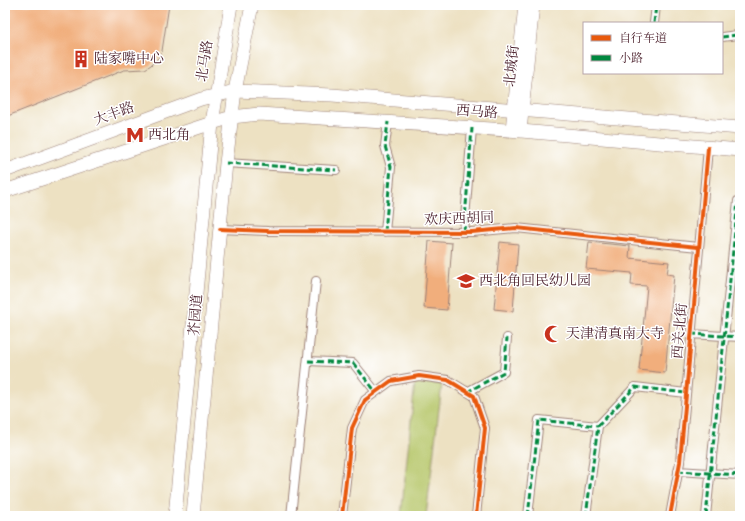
<svg xmlns="http://www.w3.org/2000/svg" width="745" height="521" font-family="'IM FELL DW Pica','Noto Serif SC',serif">
  <style>
    .green { fill: #b6c669; stroke: #80724a }
    .building { fill: #f1ae7c }
    .lines { fill: none; stroke-linecap: round; stroke-linejoin: round }
    .street-casing { stroke: #9c8076; stroke-width: 10 }
    .secondary-casing { stroke: #9c8076; stroke-width: 12 }
    .primary-casing { stroke: #9c8076; stroke-width: 14 }
    .street { stroke: #fff; stroke-width: 8 }
    .secondary { stroke: #fff; stroke-width: 11 }
    .primary { stroke: #fff; stroke-width: 13 }
    .quiet { stroke: #00873e; stroke-width: 3; stroke-dasharray: 6 3; stroke-linecap: butt }
    .cycleway-casing { stroke: #fff; stroke-width: 6 }
    .cycleway { stroke: #e8590c; stroke-width: 4 }
    .labels { text-anchor: middle; dominant-baseline: central; stroke-width: 3; stroke-linejoin: round; paint-order: stroke }
    .poi-label { font-size: 14px; fill: #4a1f2b; stroke: #fff; text-anchor: start }
    .street-label { font-size: 14px; fill: #4a1f2b; stroke: #fff }
  </style>
  <rect width="100%" height="100%" fill="#fff"/>
  <filter id="ink" filterUnits="userSpaceOnUse"><feTurbulence type="fractalNoise" baseFrequency=".025" numOctaves="2"/><feDisplacementMap in="SourceGraphic" scale="8" xChannelSelector="R" yChannelSelector="G"/><feConvolveMatrix kernelMatrix="1 2 1 2 8 2 1 2 1" color-interpolation-filters="sRGB"/></filter>
  <filter id="wash" filterUnits="userSpaceOnUse"><feTurbulence type="fractalNoise" baseFrequency=".012" numOctaves="4" result="noise"/><feDisplacementMap in="SourceGraphic" scale="16" xChannelSelector="R" yChannelSelector="G"/><feGaussianBlur stdDeviation="0.9" result="paint"/><feColorMatrix in="noise" values="0 0 0 0 0 0 0 0 0 0 0 0 0 0 0 0 0 1.4 0 .05"/><feComposite in="paint" operator="in"/></filter>
  <g filter="url(#wash)">
    <rect width="100%" height="100%" fill="#ede1c2"/>
    <path class="green" d="M415,382L442,384L426,516H401Z"/>
    <g id="blocks">
      <path class="building" d="M5,5H169L162,51L159,57L151,65L145,69L124,70L5,117Z
        M429,241L452,243L447,310L424,308Z
        M500,242L518,244L513,311L494,309Z
        M589,242L630,246L629,258L669,262L667,274L674,275L665,373L639,370L647,286L631,285L632,273L586,269Z"/>
    </g>
  </g>
  <g filter="url(#ink)">
    <use href="#blocks" fill-opacity="0" stroke="#9c8076" stroke-width="1"/>
    <g class="lines">
      <g class="street-casing">
        <path id="street" d="M654,23L656,5
          M722,37L737,35L740,36
          M226,163L336,170
          M220,229L268,231L472,232L516,228L698,247
          M385,232L391,167L385,146L388,122
          M464,232L472,128
          M691,334L740,337
          M308,361L353,363L376,392
          M467,392L504,372L507,338
          M678,471L740,475
          M291,516L316,281
          M342,516L352,428L365,400L391,381L419,376L448,380L474,396L485,428L476,516
          M528,516L539,420L598,426
          M586,516L598,426L635,387L686,393
          M670,516L680,462L708,148
          M706,516L738,201H740"/>
      </g>
      <g class="secondary-casing">
        <path id="secondary" d="M511,130L524,5
          M521,131L534,5"/>
      </g>
      <g class="primary-casing">
        <path id="primary" d="M5,171L201,99L235,91L332,95L740,128
          M5,191L212,123L232,117L259,114L521,131L740,150
          M175,516L212,123L231,5
          M193,516L226,163L235,91L252,5"/>
      </g>
      <use href="#street" class="street"/>
      <use href="#secondary" class="secondary"/>
      <use href="#primary" class="primary"/>
      <path class="quiet" d="M654,23L656,5
        M722,37L737,35L740,36
        M226,163L336,170
        M385,232L391,167L385,146L388,122
        M464,232L472,128
        M691,334L740,337
        M308,361L353,363L376,392
        M467,392L504,372L507,338
        M678,471L740,475
        M528,516L539,420L598,426
        M586,516L598,426L635,387L686,393
        M706,516L738,201H740"/>
      <g class="cycleway-casing">
        <path id="cycleway" d="M220,229L268,231L472,232L516,228L698,247
          M342,516L352,428L365,400L391,381L419,376L448,380L474,396L485,428L476,516
          M670,516L680,462L708,148"/>
      </g>
      <use href="#cycleway" class="cycleway"/>
    </g>
  </g>
  <defs>
    <g id="building-bare" transform="scale(1.38)"><path d="M-4-6H4V6H1V3H-1V6H-4ZM-2.5-4.3h1.7v1.8h-1.7ZM.8-4.3h1.7v1.8H.8ZM-2.5-1h1.7V.8h-1.7ZM.8-1h1.7V.8H.8Z" fill="#c8321e" stroke="#fff" stroke-width="2.5" paint-order="stroke"/></g>
    <g id="metro-bare" transform="scale(1.38)"><path d="M-5.5 5V-5H-3L0 0L3-5H5.5V5H3V-.5L0 4L-3-.5V5Z" fill="#c8321e" stroke="#fff" stroke-width="2.5" paint-order="stroke"/></g>
    <g id="school-bare" transform="scale(1.38)"><path d="M0-5L7-2L0 1L-7-2ZM-4 1L0 2.5L4 1V4Q0 6-4 4Z" fill="#c8321e" stroke="#fff" stroke-width="2.5" paint-order="stroke"/></g>
    <g id="mosque-bare" transform="scale(1.38)"><path d="M3.5-4.9A6 6 0 1 0 3.5 4.9A5 5 0 1 1 3.5-4.9Z" fill="#c8321e" stroke="#fff" stroke-width="2.5" paint-order="stroke"/></g>
  </defs>
  <g fill-rule="evenodd">
    <use href="#building-bare" x="81" y="59"/>
    <use href="#metro-bare" x="135" y="135"/>
    <use href="#school-bare" x="466" y="281"/>
    <use href="#mosque-bare" x="553" y="334"/>
  </g>
  <g class="labels">
    <g class="poi-label">
      <text x="94" y="59">陆家嘴中心</text>
      <text x="148" y="135">西北角</text>
      <text x="479" y="281">西北角回民幼儿园</text>
      <text x="566" y="334">天津清真南大寺</text>
    </g>
    <g class="street-label">
      <text transform="translate(205 61) rotate(-81)">北马路</text>
      <text transform="translate(512 66) rotate(-84)">北城街</text>
      <text transform="translate(477 112) rotate(4)">西马路</text>
      <text transform="translate(114 114) rotate(-20)">大丰路</text>
      <text transform="translate(459 219) rotate(-2)">欢庆西胡同</text>
      <text transform="translate(196 315) rotate(-85)">芥园道</text>
      <text transform="translate(680 331) rotate(-85)">西关北街</text>
    </g>
  </g>
  <rect width="745" height="521" fill="none" stroke="#fff" stroke-width="20"/>
  <rect x="583" y="22" width="140" height="52" fill="#ffffff" stroke="#b7a5aa"/>
  <rect x="591" y="35" width="20" height="6" fill="#e8590c" stroke="#b7a5aa"/>
  <text x="619" y="42" font-size="12" fill="#4a1f2b">自行车道</text>
  <rect x="591" y="55" width="20" height="6" fill="#00873e" stroke="#b7a5aa"/>
  <text x="619" y="62" font-size="12" fill="#4a1f2b">小路</text>
</svg>
